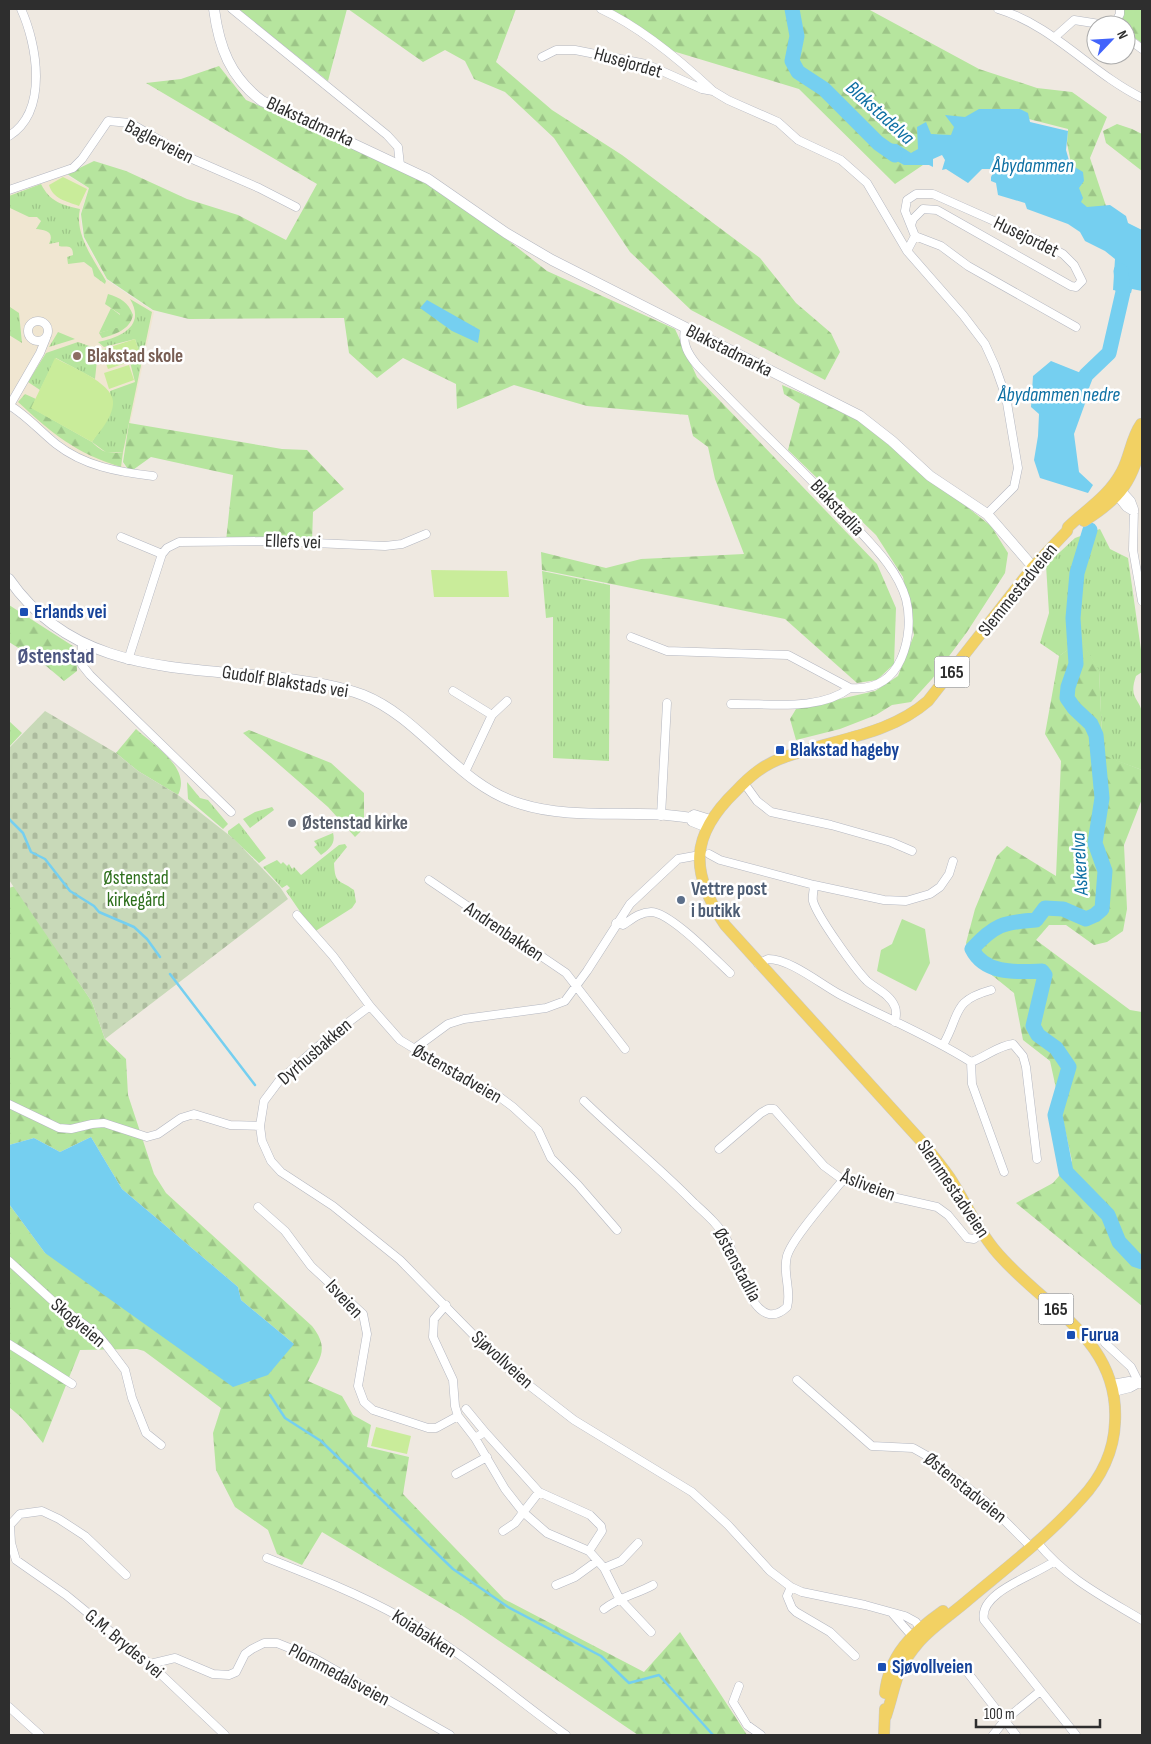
<svg xmlns="http://www.w3.org/2000/svg" width="1151" height="1744" font-family="'Sofia Sans Condensed',sans-serif">
  <style>
    .education { fill: #f0e6d1 }
    .grass { fill: url(#grass-tufts) }
    .forest { fill: url(#forest-firs) }
    .cemetery { fill: url(#cemetery-stones) }
    .park { fill: #b6e59e }
    .pitch { fill: #c9ec9a }
    .water { fill: #75cff0 }
    .lines { fill: none; stroke-linecap: round; stroke-linejoin: round }
    .stream { stroke: #75cff0; stroke-width: 2.5 }
    .river { stroke: #75cff0; stroke-width: 15 }
    .street-casing { stroke: #b4b7c1; stroke-width: 9 }
    .secondary-casing { stroke: #b4b7c1; stroke-width: 11 }
    .primary-casing { stroke: #c9c9c9; stroke-width: 12 }
    .street { stroke: #fff; stroke-width: 8 }
    .secondary { stroke: #fff; stroke-width: 10 }
    .primary { stroke: #f2d163; stroke-width: 11 }
    .education-dot { fill: #8d6e63; stroke: #fff; stroke-width: 2 }
    .transit-dot { fill: #1a4fb4; stroke: #fff; stroke-width: 2 }
    .worship-dot { fill: #6b7280; stroke: #fff; stroke-width: 2 }
    .service-dot { fill: #5c6f8a; stroke: #fff; stroke-width: 2 }
    .labels { text-anchor: middle; dominant-baseline: central; stroke-width: 5; stroke-linejoin: round; paint-order: stroke }
    .shield { fill: #fff; stroke: #6d6d6d; stroke-width: 1 }
    .shield-label { font-size: 18px; font-weight: bold; fill: #2e2e2e }
    .street-label { font-size: 19px; fill: #2e2e2e; stroke: #fff }
    .education-label { font-size: 19px; font-weight: bold; fill: #785e54; stroke: #fff; text-anchor: start }
    .transit-label { font-size: 19px; font-weight: bold; fill: #164399; stroke: #fff; text-anchor: start }
    .worship-label { font-size: 19px; font-weight: bold; fill: #5b616d; stroke: #fff; text-anchor: start }
    .park-label { font-size: 19px; fill: #2c6e1b; stroke: #fff }
    .service-label { font-size: 19px; font-weight: bold; fill: #4e5e75; stroke: #fff; text-anchor: start }
    .water-label { font-size: 20px; font-style: italic; fill: #0d6fa3; stroke: #fff }
    .quarter-label { font-size: 21px; font-weight: bold; fill: #4d5680; stroke: #fff }
  </style>
  <defs>
    <pattern id="grass-tufts" width="24" height="20" patternUnits="userSpaceOnUse" patternTransform="scale(1.25)"><rect width="24" height="20" fill="#b6e59e"/><path d="M3 7l-1-3M5 7V3M7 7l1-3M15 17l-1-3M17 17v-4M19 17l1-3" fill="none" stroke="#9dc588"/></pattern>
    <pattern id="forest-firs" width="22" height="20" patternUnits="userSpaceOnUse" patternTransform="scale(1.25)"><rect width="22" height="20" fill="#b6e59e"/><path d="M5 1l3.5 6h-7zM16 11l3.5 6h-7z" fill="#9dc588"/></pattern>
    <pattern id="cemetery-stones" width="16" height="16" patternUnits="userSpaceOnUse" patternTransform="scale(1.25)"><rect width="16" height="16" fill="#c8d9b8"/><path d="M2 7V4a2 2 0 0 1 4 0v3zM10 15v-3a2 2 0 0 1 4 0v3z" fill="#acbb9e"/></pattern>
  </defs>
  <rect width="100%" height="100%" fill="#efe9e1"/>
  <path class="education" d="M66,175L89,188L80,214L83,238L107,280L154,312L122,462L127,471L92,460L71,449L9,400V195Z"/>
  <path class="grass" d="M41,184C50,202 62,205 80,209C74,234 94,260 106,281L105,284L94,276L92,268L84,262L68,264L67,257L73,255C73,243 65,248 59,246V242L49,244C55,231 45,230 36,229L41,221L37,217H29L10,208L9,210V196Z
    M130,299L152,312L123,452L107,453L92,442L111,411L110,391L135,382L130,362L141,358L135,339L104,347L98,342C121,337 146,326 130,299Z
    M10,307L19,313L22,343L9,335Z
    M58,332L75,339L49,347Z
    M78,342L92,347L97,360L95,379L56,358L40,390L28,382L46,353Z
    M1100,529L1110,549L1128,558L1142,657V672L1136,676C1128,699 1140,698 1142,713C1145,732 1142,752 1142,770L1103,756L1099,671L1081,641L1059,656L1040,643L1049,613L1046,565L1075,538Z
    M542,571L610,585L609,761L553,758V617L546,618Z
    M9,721L22,733L9,747Z
    M187,782L200,798L208,800L228,824L223,829L188,799Z
    M272,807L274,810L250,828L243,819L255,812Z
    M239,823L266,858L259,863L228,834V831Z
    M333,833C336,844 329,849 321,855L314,847L317,845L314,841Z
    M345,844L347,847L334,863C335,885 339,879 354,890L356,902L352,908L314,932L286,891L290,888L287,885L282,888L263,867L277,860L281,864L283,862L287,866L289,864L292,869L294,867L301,875L339,845Z"/>
  <path class="forest" d="M238,9H347L328,81Z
    M348,9H516L496,62L552,110L622,155L760,258L796,303L831,333L840,352L825,380L691,310L630,252L554,138L505,92L474,79L465,61L445,50L423,62Z
    M601,9H868L979,69L1037,88L1072,92L1107,117L1090,158L1106,206L1081,213L1067,143L1068,129L1001,112L895,184L799,89L666,49Z
    M1124,9H1142V43L1126,32V25H1119Z
    M219,66L246,100L388,161L462,204L547,271L675,329L697,377L877,564L896,608L894,664L877,680L857,683L785,619L542,570L541,552L606,568L641,559L744,554L715,479L708,447L693,436L688,415L587,406L514,385L457,409L456,384L403,358L377,378L349,353L344,318L189,319L153,310L107,279L84,237L81,214L89,188L67,174L94,161L126,171L187,199L238,215L286,240L317,184L146,83L181,79Z
    M1117,124L1132,129L1142,134V171L1106,143L1103,131Z
    M108,294C121,298 128,302 133,315C130,330 114,335 102,338L99,333L118,327L120,314L105,304Z
    M782,385L850,414L991,526L1008,553L1005,573L967,632L932,679L911,702L892,705L876,715L840,729L796,740L790,719L796,709L875,691L898,676L914,635L903,577L876,535L788,450L800,404L784,394Z
    M25,394L36,399L32,408L92,442C102,452 109,455 123,452L121,467C75,453 53,434 18,402Z
    M129,423L282,449L307,450L344,489L313,512L312,542L226,541L233,475L151,457L130,472L123,462Z
    M9,605L76,648L77,671L64,681L45,665L9,642Z
    M1081,640L1099,670L1103,755L1142,770V799L1124,845L1127,909L1123,931L1107,942L1094,945L1066,925H1049L1036,940L1130,1010L1142,1012V1306L1016,1203L1053,1183L1072,1161L1050,1061L1023,1040L1014,993L972,959L966,943L975,909L997,856L1007,846L1056,876L1061,761L1045,734L1059,656Z
    M136,729C153,745 192,768 178,795L138,771L116,753Z
    M249,730L331,763L364,793V828L355,837L328,807L243,733Z
    M15,886L92,1002L105,1039L126,1059L128,1095L154,1174L166,1193L312,1326C330,1349 320,1358 308,1381L342,1396L353,1415L371,1425L367,1447L409,1457L403,1494L504,1599L644,1672L680,1632L747,1735H638L461,1615L322,1532L302,1565L277,1554L268,1530L235,1507L216,1470L213,1433L221,1408L144,1351L137,1349L80,1350L43,1443L22,1418L9,1407V1204L45,1253L294,1344L241,1300L238,1287L122,1189L91,1137L60,1152L34,1138L9,1145V888Z"/>
  <path class="cemetery" d="M45,711L116,753L138,771L178,795L234,839L280,887L288,899L105,1039L92,1002L9,880V748Z"/>
  <path class="park" d="M111,308L124,318C122,330 108,330 99,333Z
    M902,919L925,929L930,963L916,991L877,971L881,950L892,944Z"/>
  <path class="pitch" d="M63,177L87,189L79,206C66,201 53,199 49,185Z
    M135,339L141,358L108,369L101,350Z
    M55,358C70,366 112,383 113,401C114,416 100,431 92,442L31,408Z
    M129,365L134,380L109,389L104,373Z
    M431,570L507,571L509,597H434Z
    M376,1427L411,1436L407,1454L371,1446Z"/>
  <path class="water" d="M979,109H1020L1028,113L1030,122L1068,131L1066,150L1070,164L1083,172L1084,181L1079,188L1083,198L1081,202L1087,207L1110,205L1126,216L1128,223L1142,230V291L1132,289L1131,293L1113,290L1115,259L1105,251L1085,241L1080,232L1068,224L1027,209L1025,203L998,195L996,183L991,181V177L995,169H982L968,183L946,169L942,170L945,160L942,155L933,159V167L929,165H904L881,152L877,138L884,143L897,144L911,153L918,149L917,127L926,122L931,134L951,135L954,127L945,115L965,117Z
    M427,300L480,330L478,343L452,331L420,308Z
    M1051,361L1086,375L1087,398L1074,434L1079,472L1093,485L1088,493L1040,478L1034,460L1038,436L1039,414L1031,407L1033,376Z
    M91,1137L122,1189L238,1287L241,1300L294,1344L268,1375L233,1387L45,1253L9,1204V1145L34,1138L60,1152Z"/>
  <g class="lines">
    <path class="stream" d="M9,819L23,833L31,852L45,859L70,891L94,906L99,912L134,927L147,939L160,957
      M170,974L255,1085
      M270,1395L285,1418L321,1441L453,1569L508,1607L601,1656L629,1683L659,1675L713,1735"/>
    <path class="river" d="M792,9L797,36L792,61L798,72L824,89L878,143L895,155
      M1079,393L1086,375L1109,353L1123,292L1121,271
      M1090,530L1077,573L1073,618L1076,664L1068,687L1067,698L1074,708L1091,724L1096,735L1102,798L1095,843L1105,871L1102,909L1095,915L1086,919L1063,909L1045,908L1036,920C1003,922 994,925 972,949C985,975 1017,972 1042,971L1045,975L1033,1026L1038,1035L1056,1048L1069,1067L1055,1115L1066,1172L1108,1215L1119,1242L1136,1260L1142,1262"/>
    <g class="street-casing">
      <path id="street" d="M232,9L387,135L398,147L400,165
        M601,9C640,27 681,61 713,91
        M998,9C1054,26 1091,73 1142,98
        M1114,25L1120,14V9
        M1055,37L1074,20L1106,25
        M1126,37L1142,49
        M542,57L556,50H575L646,64L702,89L713,91L728,100L778,122L798,140L841,160L867,183L907,251L963,315L985,344L995,366L1006,397L1018,468L1014,487L987,514
        M9,136C49,111 37,44 21,9
        M9,190L73,168L82,159L108,121L130,123L190,158L259,188L296,207
        M915,236L941,246L968,266L1076,327
        M907,251L915,236L905,211L907,200L916,194H933L1037,240L1063,254L1074,265L1082,281L1076,287L1071,286L937,210L923,209L913,219L911,225
        M28 331a10 10 0 1 1 20 0a10 10 0 1 1-20 0Z
        M9,405C26,415 40,431 56,444C84,466 118,472 153,476
        M10,405L40,353L46,338
        M1117,489L1122,491L1131,501L1134,509L1133,550L1142,601
        M1114,492L1126,507L1134,512
        M121,537L162,554
        M631,637L667,651L788,655L850,688C873,690 891,681 901,659C909,641 911,618 906,599C897,568 872,545 851,522C802,468 747,419 697,365C688,354 682,344 685,329
        M82,644V665L90,675L231,812
        M128,660L162,554L167,548L179,542L267,541L385,546L402,544L426,534
        M453,691L492,715
        M731,704C769,703 818,712 850,688
        M465,772L492,715L507,701
        M744,783L757,801L771,812L831,825L891,842L912,851
        M661,816L667,703
        M709,854L720,860L814,885L884,900L906,901L930,894L940,887L949,874L953,861
        M429,880L566,973L625,1049
        M814,885C814,890 812,896 813,901C817,916 855,969 867,981C876,989 890,994 895,1007C897,1012 896,1016 895,1022
        M297,915L333,956L370,1006L400,1040L468,1081L493,1092L513,1107L538,1130L551,1158L578,1185L617,1230
        M616,923L623,925C632,919 640,912 651,912C670,912 715,959 730,973
        M758,964L768,959C790,959 819,983 839,994C883,1017 929,1035 971,1062L972,1084L1004,1172
        M370,1006L329,1037L279,1081L264,1101L260,1126L262,1141L271,1161L281,1172L333,1206L400,1260L503,1365L574,1420L692,1492L728,1525L770,1571L791,1587L802,1592L865,1605L905,1616L916,1622L921,1631
        M943,1045C961,1014 951,1001 991,990
        M414,1049L448,1024L464,1019L546,1008L565,1001L587,971L630,904L678,859L700,855
        M971,1062C986,1057 997,1046 1013,1044L1023,1056L1026,1067L1037,1159
        M584,1101C620,1136 659,1167 694,1203C706,1214 719,1225 727,1240C737,1257 753,1339 787,1307C792,1290 782,1273 787,1256C792,1238 830,1196 843,1180
        M9,1104L59,1128L71,1129L92,1124L104,1123L147,1137L158,1134L181,1118L194,1114L230,1125L260,1126
        M719,1149L761,1113L768,1109H774L824,1166L843,1180L888,1196L937,1207L948,1215L967,1238L974,1239L982,1233
        M258,1207L285,1231L311,1266L363,1314L367,1334L358,1386L364,1402L373,1410L428,1428H436L458,1416
        M9,1261L55,1303L97,1334L107,1346L125,1370L132,1398L146,1433L161,1445
        M446,1305L434,1319L433,1337L453,1380L455,1406L458,1416L475,1438L505,1489L523,1512L547,1533L589,1551L604,1568L619,1598L651,1632
        M1105,1343L1131,1367L1139,1383
        M9,1344L72,1384
        M797,1380L872,1446L913,1448L929,1457L986,1502L1031,1547
        M1112,1384L1129,1381L1142,1384
        M1114,1392L1130,1388L1139,1383
        M466,1409L485,1432
        M475,1438L485,1432L539,1492L590,1515L601,1526L602,1531L589,1551
        M456,1474L487,1457
        M503,1531L515,1523L539,1492
        M1037,1542C1067,1579 1102,1596 1142,1620
        M267,1558C313,1576 359,1594 402,1618C460,1650 512,1696 566,1735
        M1053,1562C1036,1575 978,1592 984,1620L1076,1735
        M604,1568L621,1561L638,1543
        M126,1575L85,1536L59,1519L42,1511L20,1514L10,1525L11,1543L16,1560L66,1595L150,1664L225,1735
        M556,1585L575,1577L597,1561
        M791,1587L787,1596L792,1608L796,1612L830,1632L855,1656
        M604,1609C619,1597 637,1594 653,1585
        M892,1613L912,1636L917,1637
        M150,1664L175,1658L213,1674L229,1675L236,1672L245,1654L252,1649L264,1643H277L312,1657L450,1735
        M968,1673L1016,1735
        M739,1686L733,1702L747,1725L761,1735
        M9,1707L40,1735
        M993,1735L1005,1720L1039,1692"/>
    </g>
    <g class="secondary-casing">
      <path id="secondary" d="M214,9C219,47 230,77 262,101L428,179L506,233L552,260L860,416L892,441L930,476L987,514L1033,567
        M9,579C75,674 179,666 282,678C310,682 337,685 363,695C423,719 458,786 521,804C575,821 635,808 691,818L694,815L710,820
        M691,818L692,821L707,827"/>
    </g>
    <g class="primary-casing">
      <path id="primary" d="M1084,521C1120,499 1135,479 1142,437
        M885,1693C889,1655 913,1632 943,1611
        M886,1716C897,1683 894,1671 919,1642C933,1626 952,1614 968,1600C1006,1568 1047,1537 1081,1499C1101,1478 1114,1451 1115,1422C1120,1337 1040,1306 994,1249C976,1227 965,1201 950,1178C941,1165 932,1154 922,1142L725,925C690,873 689,836 736,791C750,776 764,764 785,757C833,739 888,736 928,701L1033,567L1067,531L1068,527C1087,509 1109,496 1122,471C1130,456 1131,438 1141,424
        M884,1735L885,1709"/>
    </g>
    <use href="#street" class="street"/>
    <use href="#secondary" class="secondary"/>
    <use href="#primary" class="primary"/>
  </g>
  <circle class="education-dot" cx="77" cy="356" r="5"/>
  <g class="transit-dot">
    <rect x="19" y="607" width="10" height="10" rx="2.5"/>
    <rect x="775" y="745" width="10" height="10" rx="2.5"/>
    <rect x="1066" y="1330" width="10" height="10" rx="2.5"/>
    <rect x="877" y="1662" width="10" height="10" rx="2.5"/>
  </g>
  <circle class="worship-dot" cx="292" cy="823" r="5"/>
  <circle class="service-dot" cx="681" cy="900" r="5"/>
  <g class="labels">
    <g class="shield">
      <rect x="934.5" y="656.5" width="35" height="31" rx="4"/>
      <rect x="1038.5" y="1293.5" width="35" height="31" rx="4"/>
    </g>
    <g class="shield-label">
      <text x="952" y="672">165</text>
      <text x="1056" y="1309">165</text>
    </g>
    <g class="street-label">
      <text transform="translate(628 63) rotate(16)">Husejordet</text>
      <text transform="translate(310 122) rotate(25)">Blakstadmarka</text>
      <text transform="translate(159 142) rotate(27)">Baglerveien</text>
      <text transform="translate(1026 237) rotate(26)">Husejordet</text>
      <text transform="translate(729 351) rotate(27)">Blakstadmarka</text>
      <text transform="translate(837 508) rotate(47)">Blakstadlia</text>
      <text transform="translate(293 542) rotate(2)">Ellefs vei</text>
      <text transform="translate(1018 590) rotate(-51)">Slemmestadveien</text>
      <text transform="translate(285 682) rotate(9)">Gudolf Blakstads vei</text>
      <text transform="translate(504 932) rotate(34)">Andrenbakken</text>
      <text transform="translate(315 1052) rotate(-41)">Dyrhusbakken</text>
      <text transform="translate(457 1074) rotate(30)">Østenstadveien</text>
      <text transform="translate(868 1186) rotate(21)">Åsliveien</text>
      <text transform="translate(953 1189) rotate(56)">Slemmestadveien</text>
      <text transform="translate(737 1265) rotate(62)">Østenstadlia</text>
      <text transform="translate(344 1299) rotate(47)">Isveien</text>
      <text transform="translate(78 1323) rotate(40)">Skogveien</text>
      <text transform="translate(502 1360) rotate(42)">Sjøvollveien</text>
      <text transform="translate(965 1488) rotate(39)">Østenstadveien</text>
      <text transform="translate(424 1634) rotate(33)">Koiabakken</text>
      <text transform="translate(124 1644) rotate(40)">G.M. Brydes vei</text>
      <text transform="translate(339 1675) rotate(28)">Plommedalsveien</text>
    </g>
    <g class="education-label">
      <text x="87" y="356">Blakstad skole</text>
    </g>
    <g class="transit-label">
      <text x="34" y="612">Erlands vei</text>
      <text x="790" y="750">Blakstad hageby</text>
      <text x="1081" y="1335">Furua</text>
      <text x="892" y="1667">Sjøvollveien</text>
    </g>
    <g class="worship-label">
      <text x="302" y="823">Østenstad kirke</text>
    </g>
    <g class="park-label">
      <text x="136" y="878">Østenstad<tspan x="136" dy="22">kirkegård</tspan></text>
    </g>
    <g class="service-label">
      <text x="691" y="889">Vettre post<tspan x="691" dy="22">i butikk</tspan></text>
    </g>
    <g class="water-label">
      <text transform="translate(880 113) rotate(42)">Blakstadelva</text>
      <text x="1033" y="166">Åbydammen</text>
      <text x="1059" y="395">Åbydammen nedre</text>
      <text transform="translate(1080 864) rotate(-93)">Askerelva</text>
    </g>
    <g class="quarter-label">
      <text x="56" y="656">Østenstad</text>
    </g>
  </g>
  <rect width="1151" height="1744" fill="none" stroke="#2e2e2e" stroke-width="20"/>
  <g transform="translate(1111 40) rotate(65)"><circle r="24" fill="#ffffff" stroke="#ababab"/>
  <path d="M0-4L9 19L0 12L-9 19Z" fill="#4264fb"/>
  <text y="-8" font-size="14" font-weight="bold" text-anchor="middle" fill="#2e2e2e">N</text>
  </g>
  <path d="M976 1719v8h124v-8" fill="none" stroke="#2e2e2e" stroke-width="2.5"/>
  <text x="984" y="1719" font-size="15" fill="#2e2e2e" stroke="#ffffff" stroke-width="4" paint-order="stroke">100 m</text>
</svg>
